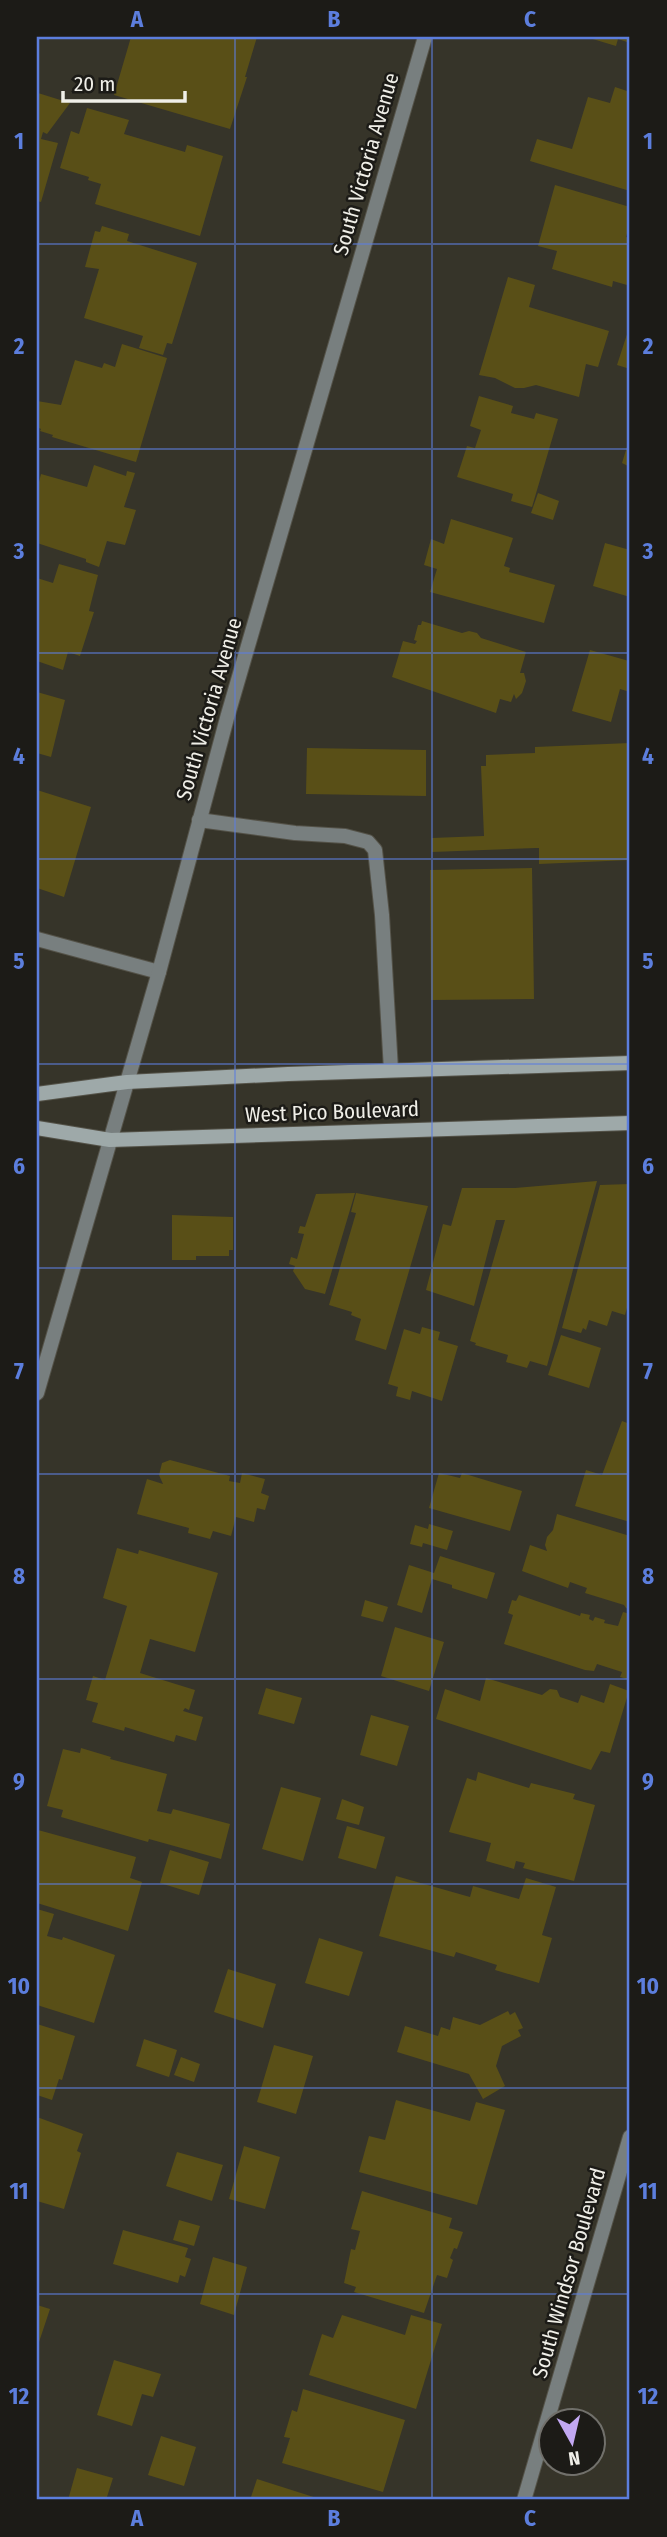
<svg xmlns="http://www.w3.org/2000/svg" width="667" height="2537" font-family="'Fira Sans Condensed',sans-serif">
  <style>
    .building { fill: #594f17 }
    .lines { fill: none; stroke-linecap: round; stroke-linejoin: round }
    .lane-casing { stroke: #545248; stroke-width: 16 }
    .street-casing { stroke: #545248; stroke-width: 16 }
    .secondary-casing { stroke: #545248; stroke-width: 16 }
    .lane { stroke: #787f7f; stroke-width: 14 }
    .street { stroke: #787f7f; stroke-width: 14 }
    .secondary { stroke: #9ea9a9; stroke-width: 14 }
    .grid { fill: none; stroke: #5c7edd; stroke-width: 2; stroke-opacity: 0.55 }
    .labels { text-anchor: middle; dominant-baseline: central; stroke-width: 5; stroke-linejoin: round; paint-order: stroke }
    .street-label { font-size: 21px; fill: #f0efe8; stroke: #1c1b17 }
    .neatline { fill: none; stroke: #5c7edd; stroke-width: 2.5 }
    .grid-label { font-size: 23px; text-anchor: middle; font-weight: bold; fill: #5c7edd }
  </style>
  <rect width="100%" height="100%" fill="#363429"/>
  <path class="building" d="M131,37H257L245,77H247L230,129L114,95Z
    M586,37H630V43L618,39L616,46Z
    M615,87L630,92L627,108L630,109V191L530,161L537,139L572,149L588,97L610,103Z
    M38,93L70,103L47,134L43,132L41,139L58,143L41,202L37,201Z
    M87,108L129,120L124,134L185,152L187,145L223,156L200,236L95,204L101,184L88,180L89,177L60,168L71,131L79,134Z
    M555,185L630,207V223L626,237L630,238V275L627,285L613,281L612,287L552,269L557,251L538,246Z
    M102,226L129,234L127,241L197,263L172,344L167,343L163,355L139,348L143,336L84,318L99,269L85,267L95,231L100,232Z
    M508,277L535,285L529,307L609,331L598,367L586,364L579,397L536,385L524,388H515L495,378L479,375Z
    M630,325V369L617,365Z
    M122,344L167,358L136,462L52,437L53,435L40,431L41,429L37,427V401L61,405L75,360L102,368L104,363L115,367Z
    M479,396L513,406L511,413L534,419L536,413L558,419L532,507L511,501L513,494L457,477L467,446L475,448L481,430L470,426Z
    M630,437V467L622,463Z
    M94,465L126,476L127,471L135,473L124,507L136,510L125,545L107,541L99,567L86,562V559L37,543V490L41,474L87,487Z
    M538,493L559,501L553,520L531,513Z
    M451,519L513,538L504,566L510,568L509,572L555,585L544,623L430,592L437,569L424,565L431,539L444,544Z
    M605,543L630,550V597L593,586Z
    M59,564L98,575L89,611L94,612L80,656L68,652L63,670L37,661V578L53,583Z
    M422,621L462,633L469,631L477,633L481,638L526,652L520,673H524L526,681L522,693L516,699L514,694L511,702L500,699L496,713L392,677L403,641L415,644L417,641L414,640L418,625H421Z
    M590,650L629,661L628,666L630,667V692L620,689L611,722L572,711Z
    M37,692L65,700L51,757L37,753Z
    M630,743V860L539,864V848H536L432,852V838L484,836L481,766H486V755L535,753V747Z
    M307,748L426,750V796L306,794Z
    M37,790L91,807L64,897L37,888Z
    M532,868L534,999L431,1000L430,870Z
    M597,1181L547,1366L530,1361L527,1368L506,1362L508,1355L475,1345L476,1343L470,1341L505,1220H496L474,1306L426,1290L443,1224L451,1226L462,1188H515Z
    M630,1184V1237L628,1244H630V1297L625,1315L612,1311L607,1326L589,1320L586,1330L583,1328L581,1333L562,1328L600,1185Z
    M355,1193L325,1294L305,1289L293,1271L295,1266L289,1264L291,1257L297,1259L304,1234L298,1233L300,1226L305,1227L316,1194Z
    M356,1193L428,1206L386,1350L355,1340L361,1319L351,1315L352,1312L329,1305L356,1213L351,1212Z
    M172,1215L233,1217V1250H229V1256H196V1260H172Z
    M422,1327L440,1332L438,1340L458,1346L442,1401L412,1391L410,1400L396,1396L398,1387L388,1384L404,1329L420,1334Z
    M561,1335L601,1348L589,1388L548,1375Z
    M622,1421L630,1424V1522L575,1506L586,1470L602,1475Z
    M170,1460L230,1476L229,1481L240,1483L242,1473L265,1479L261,1493L269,1496L265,1510L257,1508L254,1522L236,1517L231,1536L213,1531L210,1539L188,1533L189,1528L137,1514L147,1479L163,1484L159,1475L162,1463Z
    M439,1473L460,1478L462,1473L522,1491L510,1531L429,1508Z
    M557,1514L630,1536V1610L626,1608L624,1605L585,1593L587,1588L570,1582L568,1588L522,1571L530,1545L547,1551L545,1545L547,1537L553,1530Z
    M429,1524L453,1531L447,1550L423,1543L422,1547L410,1544L415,1525L428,1529Z
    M117,1548L138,1554L139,1550L218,1573L195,1652L150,1639L140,1673L195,1690L189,1710L185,1708L183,1711L203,1717L196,1741L176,1735L174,1742L125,1727L124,1731L92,1722L98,1703L86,1700L93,1676L105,1680L127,1606L103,1598Z
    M440,1556L495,1573L487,1599L452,1588V1585L432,1579L422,1613L397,1605L409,1565L434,1573Z
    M519,1595L580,1616L581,1613L590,1615L589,1619L593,1621L595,1617L605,1620L604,1623L618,1626L623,1612L630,1614V1680L620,1677L622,1672L597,1664L594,1671L585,1670L504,1644L513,1615L508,1613L512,1600L516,1601Z
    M365,1600L388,1607L383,1622L361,1616Z
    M395,1627L444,1642L429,1691L381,1676Z
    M486,1678L542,1695L550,1689L557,1690L560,1697L578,1703L581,1695L604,1703L610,1684L629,1691L610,1753L601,1751L591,1770L436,1719L445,1689L480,1701Z
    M266,1688L302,1698L294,1724L258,1714Z
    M371,1715L409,1726L397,1766L360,1755Z
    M81,1748L111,1757L110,1759L167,1774L157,1811L171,1814L173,1809L230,1824L221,1859L149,1839L148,1842L61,1817L63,1810L47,1806L63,1749L80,1753Z
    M478,1772L529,1788L531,1783L575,1794L573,1799L595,1805L574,1881L523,1868L525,1863L516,1861L514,1869L486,1861L491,1843L449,1832L467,1778L476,1781Z
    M281,1787L321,1798L303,1861L262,1849Z
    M342,1799L364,1807L359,1825L336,1819Z
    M347,1826L385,1837L376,1869L338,1858Z
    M38,1830L136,1857L130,1878L142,1882L128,1931L37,1903Z
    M170,1850L209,1862L199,1895L160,1883Z
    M396,1876L470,1897L473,1886L519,1899L526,1878L556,1887L542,1935L552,1938L539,1983L495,1970L497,1965L456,1952L454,1957L379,1936Z
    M37,1909L54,1914L47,1936L62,1940L63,1937L115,1955L94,2023L37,2005Z
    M319,1938L363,1952L349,1996L305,1983Z
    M228,1969L276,1984L263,2028L214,2012Z
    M508,2011L510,2015L515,2012L523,2028L518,2030L521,2036L502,2046L496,2066L505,2086L483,2099L469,2074L397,2052L405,2026L438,2036L441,2027L450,2030L453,2017L480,2025Z
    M37,2024L75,2036L62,2080L59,2079L52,2100L37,2095Z
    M144,2039L177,2050L169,2077L136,2066Z
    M274,2045L313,2056L296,2114L257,2102Z
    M181,2057L200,2064L194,2082L174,2075Z
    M396,2100L470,2121L476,2102L505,2110L477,2205L359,2172L369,2136L385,2140Z
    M37,2117L83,2134L77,2151L81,2153L64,2209L37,2201Z
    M244,2146L280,2157L265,2209L229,2199Z
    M177,2152L223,2165L212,2201L166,2186Z
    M362,2191L452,2218L449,2228L463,2232L457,2249L454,2248L450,2258L453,2260L447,2278L437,2275L424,2313L354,2292L356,2287L344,2283L351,2249L355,2250L360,2231L351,2229Z
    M179,2220L200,2226L194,2246L173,2240Z
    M123,2230L188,2248L185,2257L191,2259L185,2277L180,2275L178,2283L113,2264Z
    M213,2257L247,2267L234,2315L200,2304Z
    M37,2305L50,2309L37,2348Z
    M342,2315L405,2335L411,2315L442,2324L416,2409L309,2375L322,2334L333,2338Z
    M114,2360L161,2374L153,2397L142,2394L132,2426L97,2415Z
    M303,2389L405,2420L383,2492L282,2463L290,2438L284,2437L292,2410L297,2412Z
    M161,2436L196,2447L184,2486L148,2475Z
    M77,2468L113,2478L106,2500H68Z
    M257,2479L323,2500H250Z"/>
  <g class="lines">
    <g class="lane-casing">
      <path id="lane" d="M199,820L295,833L345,836L368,842L375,850L382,915L391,1070
        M37,939L159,972"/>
    </g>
    <g class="street-casing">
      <path id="street" d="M37,1393L159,972L227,718L425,37
        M524,2500L630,2137"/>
    </g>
    <g class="secondary-casing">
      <path id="secondary" d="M37,1094L127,1082L288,1074L630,1063
        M37,1128L110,1140L630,1123"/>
    </g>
    <use href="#lane" class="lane"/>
    <use href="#street" class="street"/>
    <use href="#secondary" class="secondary"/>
  </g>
  <path class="grid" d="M235,37V2500M432,37V2500M37,244H630M37,449H630M37,653H630M37,859H630M37,1064H630M37,1268H630M37,1474H630M37,1679H630M37,1884H630M37,2088H630M37,2294H630"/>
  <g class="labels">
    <g class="street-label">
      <text transform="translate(366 164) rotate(-74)">South Victoria Avenue</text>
      <text transform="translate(209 709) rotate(-74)">South Victoria Avenue</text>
      <text transform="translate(332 1112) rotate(-2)">West Pico Boulevard</text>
      <text transform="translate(569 2273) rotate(-74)">South Windsor Boulevard</text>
    </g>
  </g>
  <rect width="667" height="2537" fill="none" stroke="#1c1b17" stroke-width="77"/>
  <g transform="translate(572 2442) rotate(172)"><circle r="33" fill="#1c1b17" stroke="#71706b" stroke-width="2"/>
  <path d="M0-5L12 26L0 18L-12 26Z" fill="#c2a8f2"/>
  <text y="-10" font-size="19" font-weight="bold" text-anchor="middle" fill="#f0efe8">N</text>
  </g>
  <path d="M63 91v10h122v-10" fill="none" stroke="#f0efe8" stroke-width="3.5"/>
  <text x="74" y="91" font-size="21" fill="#f0efe8" stroke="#1c1b17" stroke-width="5" paint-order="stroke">20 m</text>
  <rect x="38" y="38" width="590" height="2460" class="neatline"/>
  <g class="grid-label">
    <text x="137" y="27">A</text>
    <text x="334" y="27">B</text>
    <text x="530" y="27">C</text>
    <text x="19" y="149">1</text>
    <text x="648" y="149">1</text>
    <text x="19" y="354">2</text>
    <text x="648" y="354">2</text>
    <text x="19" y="559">3</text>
    <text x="648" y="559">3</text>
    <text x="19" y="764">4</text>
    <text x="648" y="764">4</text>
    <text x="19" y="969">5</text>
    <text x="648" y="969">5</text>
    <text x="19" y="1174">6</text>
    <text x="648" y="1174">6</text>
    <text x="19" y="1379">7</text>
    <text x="648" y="1379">7</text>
    <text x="19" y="1584">8</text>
    <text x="648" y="1584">8</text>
    <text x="19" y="1789">9</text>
    <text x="648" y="1789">9</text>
    <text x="19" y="1994">10</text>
    <text x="648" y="1994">10</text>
    <text x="19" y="2199">11</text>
    <text x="648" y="2199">11</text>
    <text x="19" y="2404">12</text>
    <text x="648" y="2404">12</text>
    <text x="137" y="2526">A</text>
    <text x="334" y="2526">B</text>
    <text x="530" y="2526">C</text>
  </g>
</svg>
